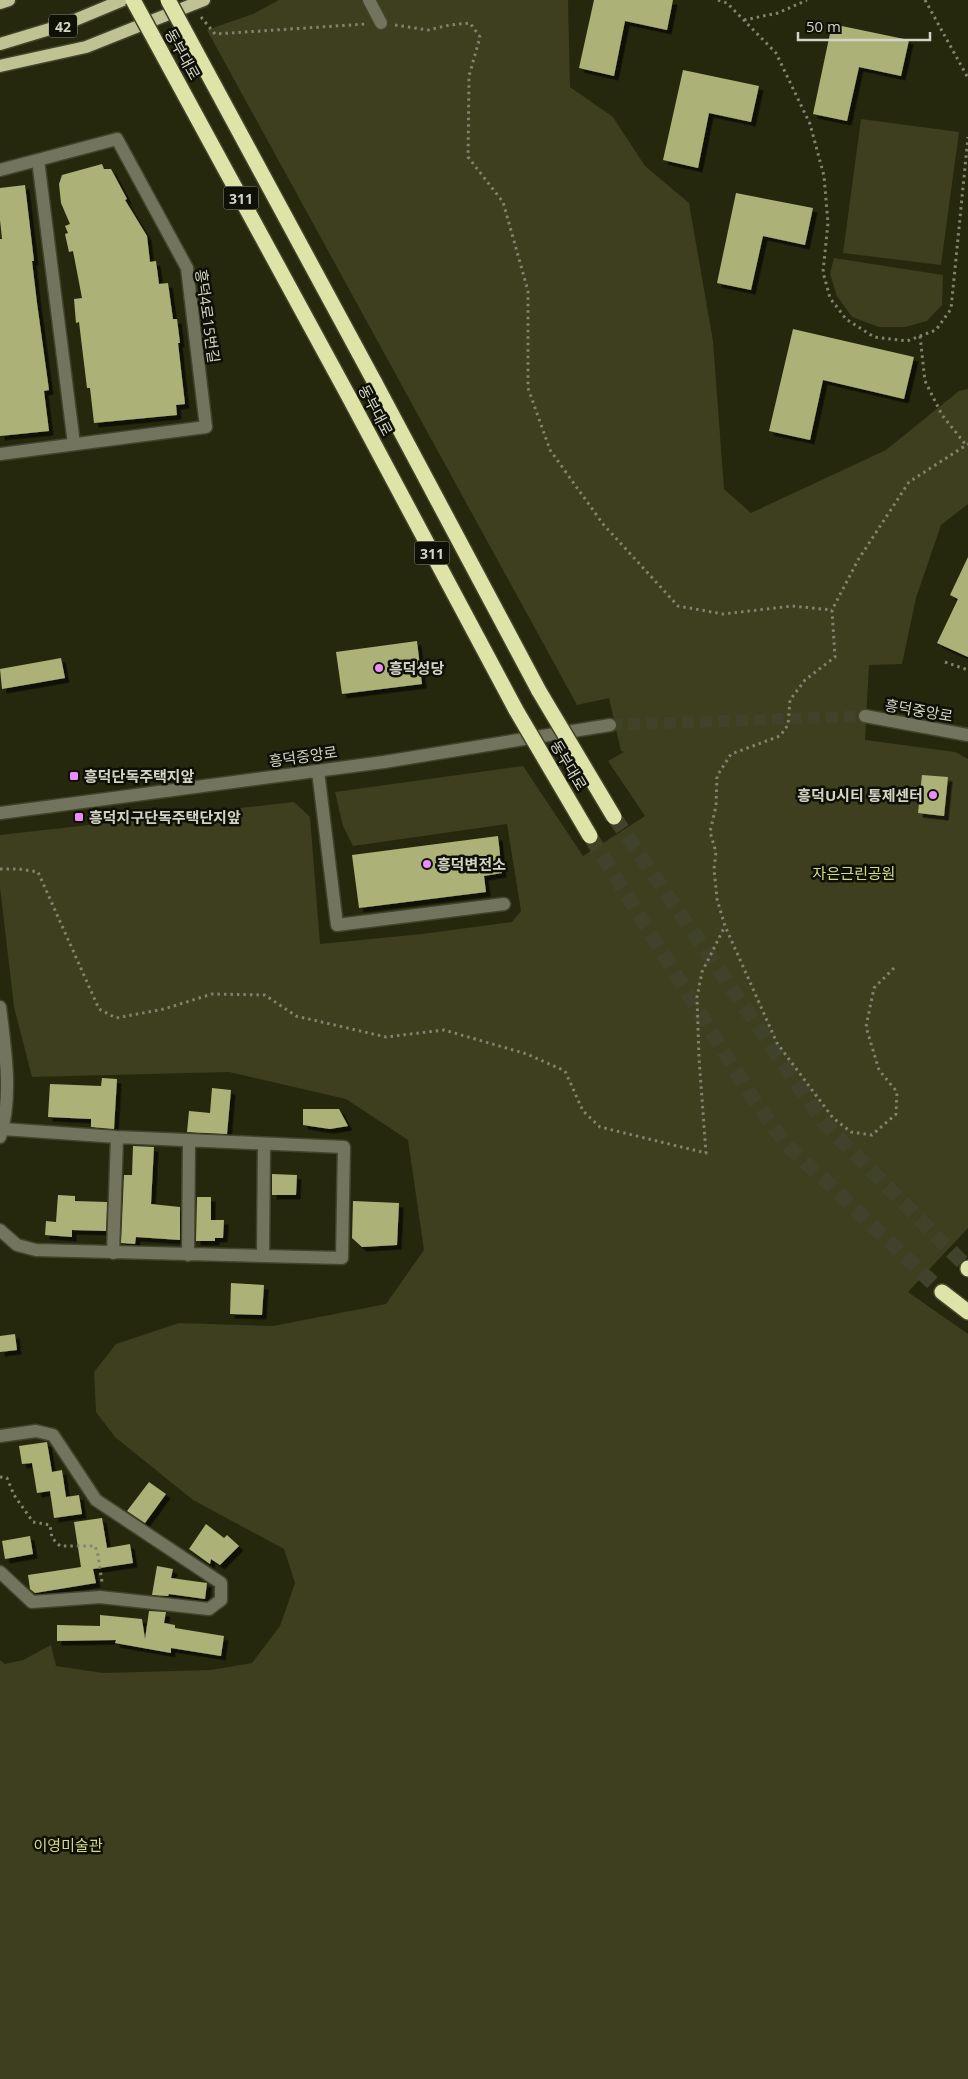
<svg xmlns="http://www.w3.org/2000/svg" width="968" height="2079" font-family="'Open Sans','Noto Sans KR',sans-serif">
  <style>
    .green { fill: #3d3f1e }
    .building { fill: #acb178; filter: url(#shadow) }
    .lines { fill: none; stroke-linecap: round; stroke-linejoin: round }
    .minor-tunnel { stroke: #404229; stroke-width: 12; stroke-dasharray: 12 6; stroke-linecap: butt }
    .highway-tunnel { stroke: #404229; stroke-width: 15; stroke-dasharray: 15 8; stroke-linecap: butt }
    .minor-casing { stroke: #42442b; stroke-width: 15 }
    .major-casing { stroke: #42442b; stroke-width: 15 }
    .highway-casing { stroke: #42442b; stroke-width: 18 }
    .path { stroke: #81836f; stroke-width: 3; stroke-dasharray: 2.5 4; stroke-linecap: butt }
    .minor { stroke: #72745d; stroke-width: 12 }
    .major { stroke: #bfc393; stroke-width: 12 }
    .highway { stroke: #dee3a8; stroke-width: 15 }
    .highway-bridge-casing { stroke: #42442b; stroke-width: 18; stroke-linecap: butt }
    .highway-bridge { stroke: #dee3a8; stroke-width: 15 }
    .poi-dot { fill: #ec8cfb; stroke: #0f1006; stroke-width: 2 }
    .labels { text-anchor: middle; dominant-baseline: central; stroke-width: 5; stroke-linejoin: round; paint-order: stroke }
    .shield { fill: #0f1006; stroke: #98998c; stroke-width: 1 }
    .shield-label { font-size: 14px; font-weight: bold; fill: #d3d4c5 }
    .street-label { font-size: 15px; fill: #d3d4c5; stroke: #0f1006 }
    .poi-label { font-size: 15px; font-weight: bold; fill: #d3d4c5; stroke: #0f1006; text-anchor: start }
    .park-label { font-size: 15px; fill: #d4da87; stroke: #0f1006 }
  </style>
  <defs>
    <filter id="shadow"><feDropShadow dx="4.5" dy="4.5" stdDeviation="0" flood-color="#0009"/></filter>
  </defs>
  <rect width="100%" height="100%" fill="#26280e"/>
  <path class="green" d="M279,0H568L570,87L613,117L645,166L689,203L713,341L724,489L751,513L886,450L959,391L968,389V504L941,525L916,598L902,664L869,665L865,740L955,752L968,759V1228L908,1292L968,1334V2079H0V1660L5,1664L23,1660L51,1645L56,1666L103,1673L211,1670L252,1663L280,1626L295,1583L284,1549L193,1500L115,1437L96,1412L94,1372L116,1344L179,1323L273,1326L386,1304L424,1250L408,1140L346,1099L229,1072L32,1077L14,1007L0,887V835L294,802L310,817L320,944L422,934L512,922L521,911L507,824L353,846L343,826L335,792L523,766L583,856L645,816L608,761L624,752L621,751L609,698L577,705L207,30L253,14Z
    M861,119L959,132L941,265L843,253Z
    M834,258L943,275L942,305L927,321L905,327H879L852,317L837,296L830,274Z"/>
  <path class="building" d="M594,0H673L667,30L625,21L614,76L579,68Z
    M832,24L909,40L901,76L859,67L847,121L813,114Z
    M683,70L759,86L751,122L709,113L698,168L663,160Z
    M102,164L104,169H111L127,199L125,200L147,236L150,262L156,261L159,284L168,283L173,319H177L180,343H178L185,404L176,405L177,415L94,423L90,388H87L79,322L76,323L74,299L82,298L73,251L69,252L65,234L68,233L65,226L70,224L61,203L59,184L62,175Z
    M25,185L34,261H32L37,303L49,390L44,391L49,431L0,436V239H2L0,220V188Z
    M736,193L813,208L805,245L763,236L751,290L717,283Z
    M793,329L914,357L904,399L823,380L810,440L769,431Z
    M968,557V657L937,643L958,599L950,595Z
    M417,641L422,684L342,694L336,652Z
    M61,658L65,678L2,689L0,669Z
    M922,775L948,777L944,816L918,813Z
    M498,836L502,873L484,876L486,892L359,908L352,855Z
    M102,1078L117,1079L114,1129L91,1127V1119L48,1117L50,1084L101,1086Z
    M212,1088L231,1090L227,1134L187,1132L189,1111L210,1113Z
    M303,1109H339L348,1126L330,1129L303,1125Z
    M133,1146L154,1147L151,1204L180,1207V1240L136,1237L135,1244L121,1243L124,1175H132Z
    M272,1174L297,1175L296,1195H272Z
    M58,1195L75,1196V1201L107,1202L106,1231L72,1230V1237L45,1235L46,1221L56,1222Z
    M197,1197H211V1220H224L223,1238H215V1241H196Z
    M353,1201L399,1203L397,1245L362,1247L352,1238Z
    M231,1283L264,1285L262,1315L230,1314Z
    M15,1334L17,1350L0,1352V1336Z
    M47,1442L52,1472L62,1470L66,1497L79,1495L82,1514L54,1518L50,1491L37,1493L32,1463L22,1464L19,1446Z
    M149,1482L166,1494L145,1523L127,1511Z
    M102,1518L107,1548L130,1544L133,1563L93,1569L96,1583L35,1593L30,1589L28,1575L81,1567L74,1522Z
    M206,1524L224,1538L227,1535L239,1546L220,1565L211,1559L210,1564L189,1549Z
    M30,1536L33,1554L5,1559L2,1541Z
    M157,1566L173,1569L171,1578L207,1583L205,1599L169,1594L168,1596L152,1595Z
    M149,1611L166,1612L164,1623L175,1625V1628L224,1636L221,1656L171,1648V1653L115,1643L116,1640L57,1641V1625L100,1626V1615L142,1619L145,1639Z"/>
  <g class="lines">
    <path class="minor-tunnel" d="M610,725L865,716"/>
    <path class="highway-tunnel" d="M614,817L824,1123L968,1268
      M590,836L750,1094L787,1146L829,1184L942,1292"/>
    <g class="minor-casing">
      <path id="minor" d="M369,0L381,23
        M38,160L74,444
        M0,170L117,139L187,268L206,427L0,454
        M865,716L968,735
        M318,771L337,925L504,904
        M0,813L384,762L610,725
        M0,1007C5,1048 13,1097 0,1137
        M0,1230L17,1245L36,1250L342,1258L344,1147L117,1137L3,1129
        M113,1253L117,1137
        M188,1255L189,1140
        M263,1256L264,1144
        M0,1436L36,1431L53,1435L96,1500L221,1583V1600L209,1609L100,1597L32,1602L0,1572"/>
    </g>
    <g class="major-casing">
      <path id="major" d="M0,3L9,0
        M0,44L63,25L123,0
        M0,66L86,47L204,0"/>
    </g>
    <g class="highway-casing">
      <path id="highway" d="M374,381L539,691
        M349,397L516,710
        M968,1268V1269
        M942,1292L968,1312"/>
    </g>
    <path class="path" d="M718,0L727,3L776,53L810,124L824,176L828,223L823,272L830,298L846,319L874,337L907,341L936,330L951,309L968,137
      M925,0L968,78
      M201,17L215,34L366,24
      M744,20L778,13L807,0
      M395,25L428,30L450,25L470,23L480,37L469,76L468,157L503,202L528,291V388L550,450L603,524L678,606L723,614L792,606L832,610
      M920,336L925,381L942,415L966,445
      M945,662L968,670
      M0,869H19L38,872L99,1009L116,1018L164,1009L212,994L265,995L296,1016L386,1037L444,1030L527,1054L565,1071L583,1111L600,1127L706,1153L699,1058L697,997L702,972L725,926
      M894,968L874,988L866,1027L879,1070L897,1092L896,1114L872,1135L851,1132L833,1118L777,1043L725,926L717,899L714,869L716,852L710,832L716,806L717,776L731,754L780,736L788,725L790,700L805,680L835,657L832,610L858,560L909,482L968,444
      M0,1477L7,1478L14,1495L33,1522L50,1525L52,1538L60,1546H95L98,1555L102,1582"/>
    <use href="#minor" class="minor"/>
    <use href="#major" class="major"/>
    <use href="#highway" class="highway"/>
    <g class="highway-bridge-casing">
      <path id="highway-bridge" d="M133,0L349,397
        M168,0L374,381
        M539,691L614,817
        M516,710L590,836"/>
    </g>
    <use href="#highway-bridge" class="highway-bridge"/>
  </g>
  <g class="poi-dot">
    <circle cx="379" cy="668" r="5"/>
    <rect x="69" y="771" width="10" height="10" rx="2.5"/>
    <circle cx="933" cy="795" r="5"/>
    <rect x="74" y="812" width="10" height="10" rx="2.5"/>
    <circle cx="427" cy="864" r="5"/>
  </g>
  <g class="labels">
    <g class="shield">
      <rect x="49" y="14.5" width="28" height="23" rx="4"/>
      <rect x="223.5" y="186.5" width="35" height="23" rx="4"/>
      <rect x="414.5" y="541.5" width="35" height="23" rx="4"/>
    </g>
    <g class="shield-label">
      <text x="63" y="26">42</text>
      <text x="241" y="198">311</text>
      <text x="432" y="553">311</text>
    </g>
    <g class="street-label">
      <text transform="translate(183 54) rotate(61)">동부대로</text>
      <text transform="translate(208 316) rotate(82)">흥덕4로15번길</text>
      <text transform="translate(376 410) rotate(62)">동부대로</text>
      <text transform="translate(919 710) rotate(10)">흥덕중앙로</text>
      <text transform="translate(303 756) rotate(-8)">흥덕중앙로</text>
      <text transform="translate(569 765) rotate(59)">동부대로</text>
    </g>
    <g class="poi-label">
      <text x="389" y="668">흥덕성당</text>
      <text x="84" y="776">흥덕단독주택지앞</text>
      <text x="923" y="795" text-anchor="end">흥덕U시티 통제센터</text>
      <text x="89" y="817">흥덕지구단독주택단지앞</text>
      <text x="437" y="864">흥덕변전소</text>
    </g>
    <g class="park-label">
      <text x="854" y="873">자은근린공원</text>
      <text x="68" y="1845">이영미술관</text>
    </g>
  </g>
  <path d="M798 32v8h132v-8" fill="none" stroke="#d3d4c5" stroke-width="2.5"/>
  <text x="806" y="32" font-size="15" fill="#d3d4c5" stroke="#0f1006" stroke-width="4" paint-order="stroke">50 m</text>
</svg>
